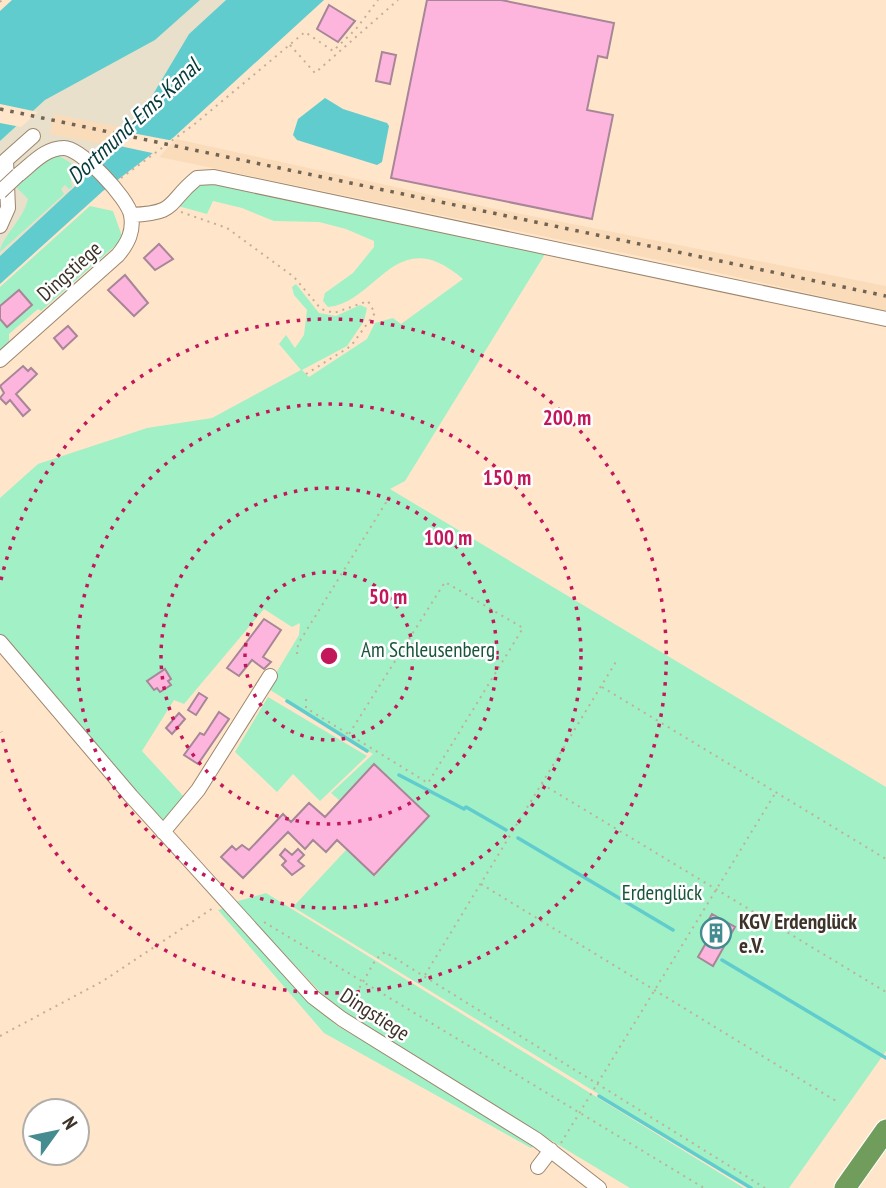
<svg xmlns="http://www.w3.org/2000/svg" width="886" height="1188" font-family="'PT Sans Narrow',sans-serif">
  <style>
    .industrial { fill: #e8e0cb }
    .built { fill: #fadcba }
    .green { fill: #a1f0c6 }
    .water { fill: #61ccce }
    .pier { fill: #ffe6ca }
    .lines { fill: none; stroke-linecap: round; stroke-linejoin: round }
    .stream { stroke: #61ccce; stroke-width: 3.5 }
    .building { fill: #feb5dd; stroke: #a78698; stroke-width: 2 }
    .minor-casing { stroke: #9d866d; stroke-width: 16 }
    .highway-casing { stroke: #fff; stroke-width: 23 }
    .path { stroke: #c3af98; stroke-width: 2; stroke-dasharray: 2 5; stroke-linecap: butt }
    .minor { stroke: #fff; stroke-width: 14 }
    .highway { stroke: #709d5c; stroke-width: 21 }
    .rail { stroke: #716353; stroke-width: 3.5; stroke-dasharray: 3.5 7; stroke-linecap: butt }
    .minor-bridge-casing { stroke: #9d866d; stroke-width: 16; stroke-linecap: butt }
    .minor-bridge { stroke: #fff; stroke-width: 14 }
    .ring { fill: none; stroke: #c2185b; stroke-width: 3.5; stroke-dasharray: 3.5 7 }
    .labels { text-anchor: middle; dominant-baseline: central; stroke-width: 5; stroke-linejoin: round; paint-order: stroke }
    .street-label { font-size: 21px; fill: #3d3328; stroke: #fff }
    .park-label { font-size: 21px; fill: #18553a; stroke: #fff }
    .poi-label { font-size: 21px; font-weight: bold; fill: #3d3328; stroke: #fff; text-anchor: start }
    .water-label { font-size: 23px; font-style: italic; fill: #063b3c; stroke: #fff }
    .centre { fill: #c2185b; stroke: #fff; stroke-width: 3.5 }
    .ring-label { font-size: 21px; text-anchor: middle; font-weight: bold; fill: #c2185b; stroke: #fff; stroke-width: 5; stroke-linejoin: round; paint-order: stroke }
  </style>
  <rect width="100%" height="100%" fill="#ffe6ca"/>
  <path class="industrial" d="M200,0H226L189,34L127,138L0,256V141L45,100L155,40Z"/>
  <path class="built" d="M54,114L129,129L114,146L50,134Z
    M176,139L486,207L886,286V311L701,269L159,157Z"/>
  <path class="green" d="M56,154L74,165L69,170L72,187L69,189L65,185L61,189L64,194L62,196L0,252C0,239 24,219 28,199L17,188L18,182L43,159Z
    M211,181L545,254L405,481L390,489L886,787V1051L789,1188H752L293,907L346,850L375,876L430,816L374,763L339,800L331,793L373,754L267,688L299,635L300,623L292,627L264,609L184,704L174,700L142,751L185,798L166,829L0,635V498L38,464L147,428L212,418L301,370L279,344L286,335L295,348L304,335L307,310L294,295L292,287L296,284L319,313L336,316L360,305L367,308L364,321L347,346L302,370L309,377L367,339L375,323L393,318L401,324L463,279C396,221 378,302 328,307L323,301L325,293L353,273L374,247V241L346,229L319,222L274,221L242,208L213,201L207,214L178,206L197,184Z
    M90,206L113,211L122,236L116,245L41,311L38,309L9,334V345L0,353V287Z
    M268,697L367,756L320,801L293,774L277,792L235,752Z
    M266,893L744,1188H630L341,1014L235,902Z
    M225,908L336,1025L538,1144L531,1148L324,1033L218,910Z"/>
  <path class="water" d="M12,0H200L155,40L45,100L0,141V11Z
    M226,0H324L174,137L103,191L0,284V256L127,138L189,34Z
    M325,98L343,109L387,123L389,126L382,162L377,165L297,140L293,135L298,119Z"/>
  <path class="pier" d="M0,104L38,112L21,127L0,123Z
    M127,132L174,141L157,154L115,145Z"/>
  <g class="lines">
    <path class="stream" d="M287,701L367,751
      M399,775L464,809L466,807L506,830
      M518,838L673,930
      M722,960L886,1058
      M599,1096L751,1188"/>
  </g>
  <path class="building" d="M427,0H501L614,23L607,58L598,56L587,110L613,115L592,219L391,178Z
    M329,5L355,21L338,42L317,29Z
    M382,52L396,55L390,84L376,81Z
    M159,244L173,259L155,270L144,258Z
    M125,275L148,303L134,316L108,290Z
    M19,290L32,305L7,327L0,319V306Z
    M68,326L77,336L63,349L54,338Z
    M23,366L28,371L31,368L37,374L16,394L30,410L23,416L10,400L6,404L0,398L4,393L0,386Z
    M264,619L281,630L263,657L271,662L264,669L252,660L239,676L227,668Z
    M165,669L171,679L168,681L171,685L160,692L157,688L154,690L147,681Z
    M199,693L207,698L196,715L188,710Z
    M219,712L229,719L198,764L184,755L200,733L204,735Z
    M179,713L185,719L172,734L166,728Z
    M374,764L429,816L374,875L337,840L326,852L313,840L305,849L288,832L243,878L221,857L232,846L236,850L242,845L249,850L283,814L291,822L309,803L325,817Z
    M285,849L292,855L298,849L304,855L298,861L304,866L292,875L282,865L286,861L280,855Z
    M712,914L735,927L713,966L698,957L710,936L702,931Z"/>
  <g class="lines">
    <g class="minor-casing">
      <path id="minor" d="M131,215C179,213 166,203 197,178L214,177L886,319
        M0,226L8,208L6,160L33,136
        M0,360L118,255C128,243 134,231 131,215C128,198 81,148 64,148C45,148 32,164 18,175
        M0,642L131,796L313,997L342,1019L537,1140L599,1188
        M163,832L198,790L270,676
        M538,1167L551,1150"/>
    </g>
    <g class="highway-casing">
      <path id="highway" d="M845,1188L886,1130"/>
    </g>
    <path class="path" d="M0,2L2,0
      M290,45L315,73L398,0
      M121,178L196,123L305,32L333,51L356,29L378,0
      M181,212L227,228L294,277L321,309L334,313L368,301L375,313L351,346L306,374
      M297,654L298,644L390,496
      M602,687L886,859
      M306,699V708L428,783L523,628L445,582L349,734
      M542,784L886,992
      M481,884L836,1101
      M264,922L704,1188
      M425,975L617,660
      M349,1006L376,959L385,952L765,1188
      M0,1036L103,981L213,908
      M561,1143L776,792"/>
    <use href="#minor" class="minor"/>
    <use href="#highway" class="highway"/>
    <path class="rail" d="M0,109L886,296"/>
    <g class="minor-bridge-casing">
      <path id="minor-bridge" d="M0,192L18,175"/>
    </g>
    <use href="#minor-bridge" class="minor-bridge"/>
  </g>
  <g class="ring">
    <circle cx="329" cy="656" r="84"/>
    <circle cx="329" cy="656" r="168"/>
    <circle cx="329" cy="656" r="252"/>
    <path d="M1 580A337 337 0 1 1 1 732"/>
  </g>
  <defs>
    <g id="building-ring" transform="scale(1.575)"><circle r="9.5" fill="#fff" stroke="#448c90" stroke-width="1.5"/><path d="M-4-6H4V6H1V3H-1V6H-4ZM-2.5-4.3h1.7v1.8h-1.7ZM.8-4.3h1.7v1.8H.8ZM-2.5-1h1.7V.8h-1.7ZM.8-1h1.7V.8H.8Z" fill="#448c90"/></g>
  </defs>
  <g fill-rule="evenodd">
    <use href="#building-ring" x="716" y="933"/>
  </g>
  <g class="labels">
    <g class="street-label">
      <text transform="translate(69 271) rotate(-42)">Dingstiege</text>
      <text transform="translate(375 1014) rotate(33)">Dingstiege</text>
    </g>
    <g class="park-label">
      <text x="428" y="649">Am Schleusenberg</text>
      <text x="662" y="892">Erdenglück</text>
    </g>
    <g class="poi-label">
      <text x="739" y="921">KGV Erdenglück<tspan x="739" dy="24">e.V.</tspan></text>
    </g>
    <g class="water-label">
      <text transform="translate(133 121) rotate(-43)">Dortmund-Ems-Kanal</text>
    </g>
  </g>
  <circle cx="329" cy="656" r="10" class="centre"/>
  <g class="ring-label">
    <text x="567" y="425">200 m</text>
    <text x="507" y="485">150 m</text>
    <text x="448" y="545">100 m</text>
    <text x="388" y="604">50 m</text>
  </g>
  <g transform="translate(56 1132) rotate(57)"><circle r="33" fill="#ffffff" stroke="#b1ada9" stroke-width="2"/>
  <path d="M0-5L12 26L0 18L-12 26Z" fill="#448c90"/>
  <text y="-10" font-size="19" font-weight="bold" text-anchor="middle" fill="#3d3328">N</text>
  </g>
</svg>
